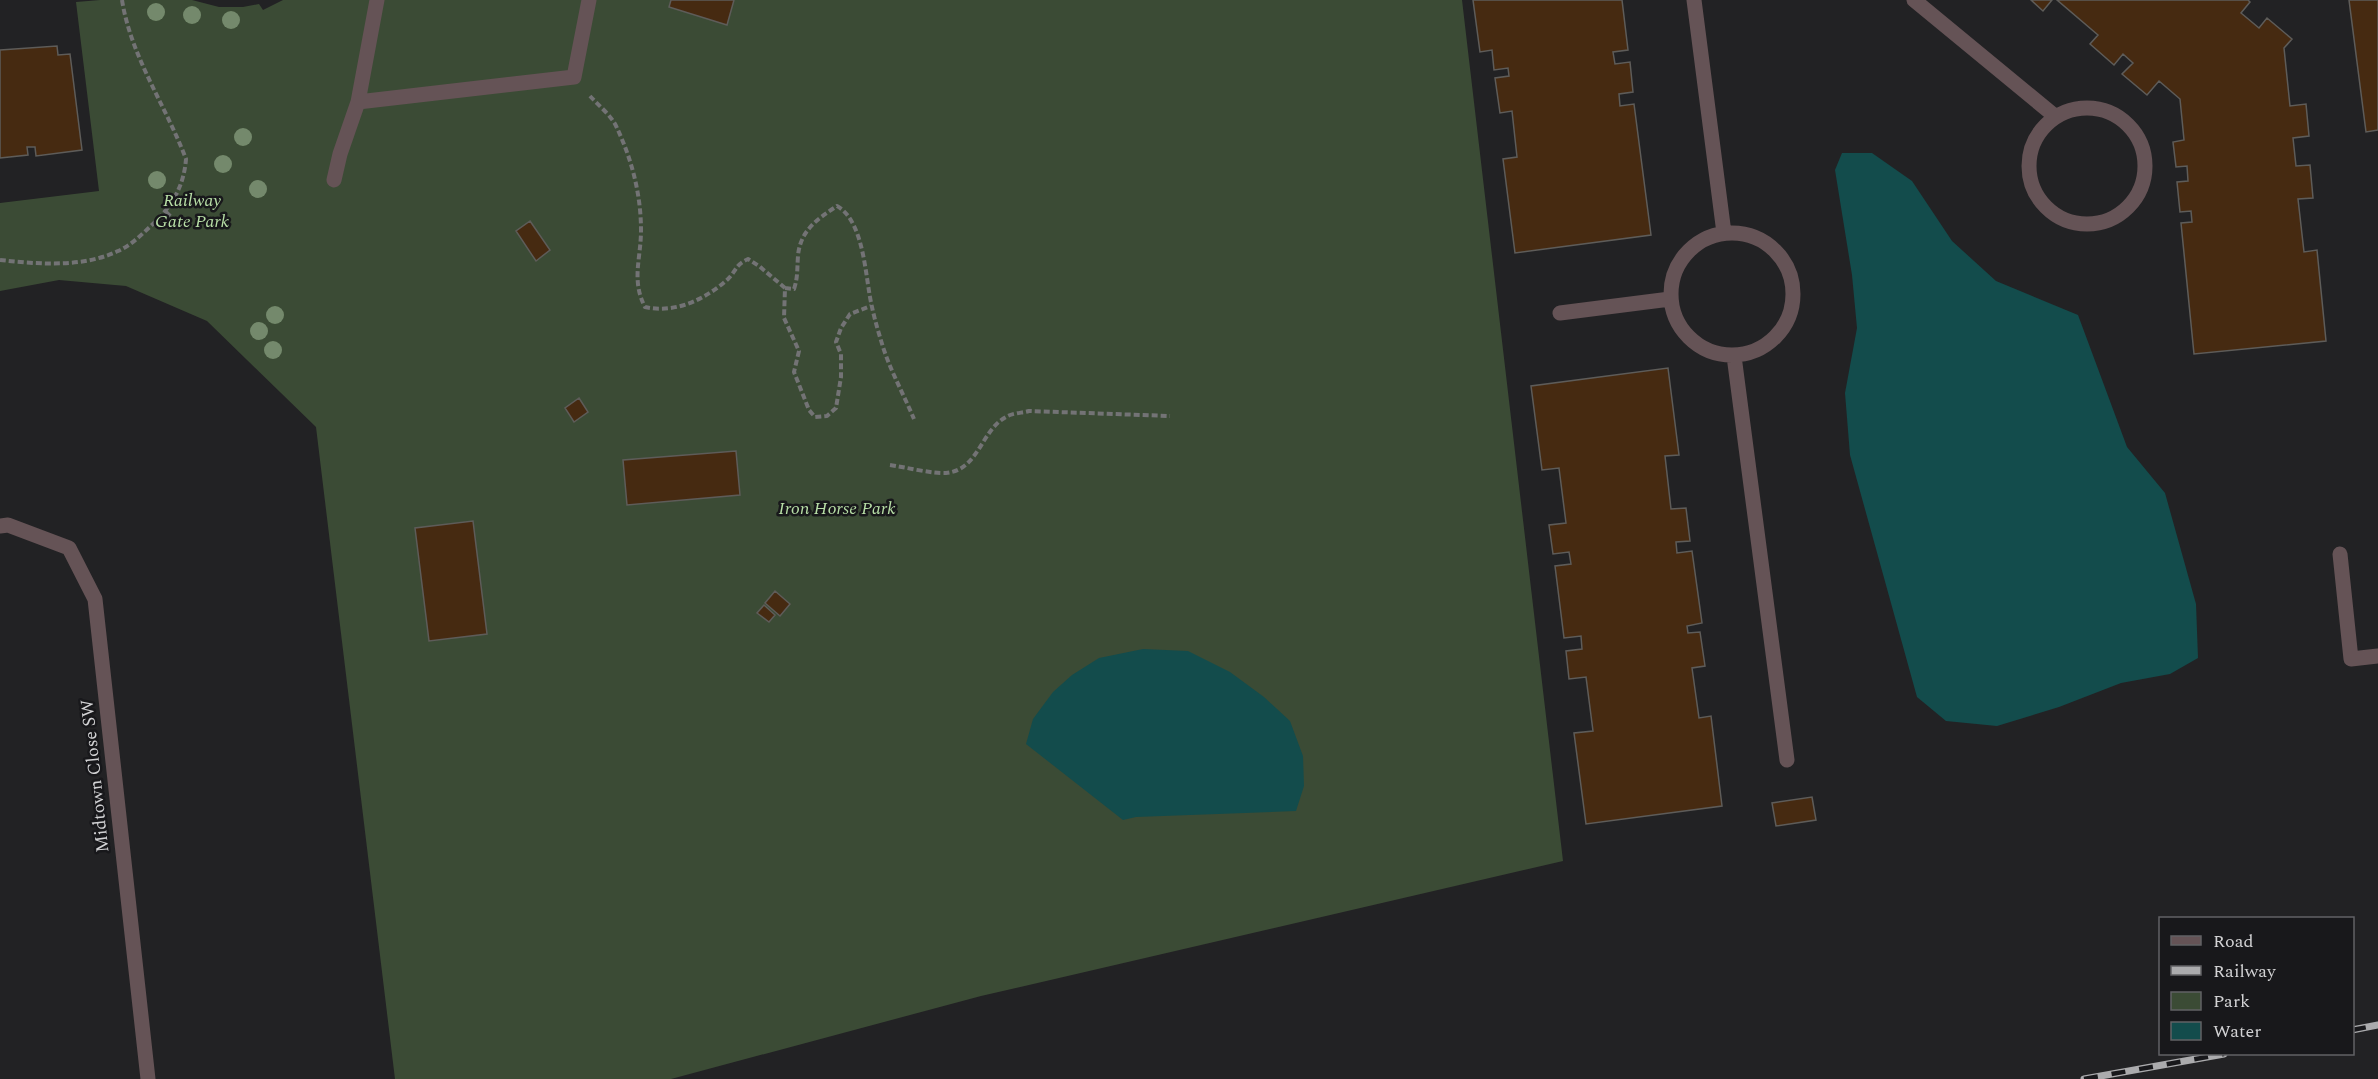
<svg xmlns="http://www.w3.org/2000/svg" width="2378" height="1079" font-family="Spectral,serif">
  <style>
    .green { fill: #3b4b35 }
    .water { fill: #134c4c }
    .building { fill: #462a11; stroke: #5e5c59; stroke-width: 1.5 }
    .lines { fill: none; stroke-linecap: round; stroke-linejoin: round }
    .path { stroke: #737375; stroke-width: 4; stroke-dasharray: 6 3; stroke-linecap: butt }
    .lane { stroke: #655356; stroke-width: 15 }
    .street { stroke: #655356; stroke-width: 15 }
    .rail-casing { stroke: #ababad; stroke-width: 7 }
    .rail { stroke: #18181b; stroke-width: 4.5; stroke-dasharray: 14; stroke-linecap: butt }
    .tree { fill: #74896c }
    .labels { text-anchor: middle; dominant-baseline: central; stroke-width: 5; stroke-linejoin: round; paint-order: stroke }
    .park-label { font-size: 18px; font-style: italic; fill: #b7dea6; stroke: #18181b }
    .street-label { font-size: 18px; fill: #d2d2d4; stroke: #18181b }
  </style>
  <rect width="100%" height="100%" fill="#222224"/>
  <path class="green" d="M100,0H192L219,7H243L259,4L263,10L283,0H1462L1563,861L981,996L671,1079H395L316,427L207,321L126,286L59,280L0,291V203L99,191L76,2Z"/>
  <path class="water" d="M1842,153H1872L1912,181L1952,241L1996,281L2078,315L2127,447L2165,493L2196,604L2198,658L2170,674L2121,683L2059,707L1997,726L1946,721L1917,697L1850,455L1845,393L1857,328L1852,275L1835,170Z
    M1143,649L1188,651L1230,672L1264,697L1290,721L1303,756L1304,786L1296,811L1136,817L1123,820L1026,744L1033,719L1053,692L1072,675L1099,658Z"/>
  <path class="building" d="M671,0H734L727,25L669,7Z
    M1473,0H1622L1628,50L1613,52L1615,64L1630,62L1633,92L1619,94L1620,106L1634,104L1651,235L1515,253L1503,159L1517,157L1512,111L1500,113L1495,78L1509,76L1508,68L1494,70L1492,50L1480,52Z
    M2031,0H2052L2043,11Z
    M2057,0H2248L2250,2L2241,13L2259,28L2267,18L2292,39L2284,48L2290,106L2306,104L2309,136L2293,138L2296,166L2310,165L2313,198L2298,199L2304,252L2317,250L2326,341L2194,354L2181,223L2192,222L2191,211L2180,212L2177,182L2188,181L2187,166L2176,167L2173,142L2184,140L2180,99L2159,81L2147,95L2122,74L2133,63L2123,54L2114,65L2090,44L2098,35Z
    M2349,0H2378V130L2366,132Z
    M57,46L58,55L70,54L82,150L36,156L35,147H27L28,155L0,158V50Z
    M530,221L550,250L536,261L516,231Z
    M1668,368L1679,455L1665,456L1671,509L1686,508L1690,541L1676,542L1677,553L1692,551L1702,623L1687,626L1688,633L1700,632L1705,666L1692,668L1699,718L1711,716L1722,806L1586,824L1574,733L1593,731L1586,677L1569,679L1566,651L1582,649L1581,636L1564,638L1555,566L1571,564L1569,552L1553,554L1549,525L1566,523L1559,468L1542,470L1531,386Z
    M579,398L588,412L574,422L565,408Z
    M736,451L740,495L627,505L623,460Z
    M473,521L487,634L429,641L415,528Z
    M775,591L790,604L780,616L765,603Z
    M764,605L775,615L769,622L757,613Z
    M1812,797L1816,820L1776,826L1772,803Z"/>
  <g class="lines">
    <path class="path" d="M590,96C599,106 612,116 617,128C632,160 641,195 641,230C641,259 631,280 645,307C675,314 706,299 728,279C737,270 735,265 748,259L759,266L785,288L784,318L799,351L794,372L809,410L815,417L827,416L836,408L841,377V354L836,342L841,328L850,314L871,306
      M166,212L182,228
      M0,260C37,264 83,268 118,251C132,245 143,233 154,223C173,205 184,185 186,159C166,106 131,57 122,0
      M785,288L794,289C798,277 797,269 798,256C800,231 817,219 837,206C865,222 865,278 872,307C875,321 879,334 883,347C891,372 904,395 914,419
      M890,465C904,467 933,474 946,473C979,470 981,430 1006,417C1012,413 1022,413 1029,411L1170,416"/>
    <path class="lane" d="M358,102L574,77L589,0
      M334,180L340,154L358,102L377,0
      M2340,554L2351,659L2378,656"/>
    <path class="street" d="M1694,0L1724,233
      M1914,0L2056,117
      M2029 166a58 58 0 1 1 116 0a58 58 0 1 1-116 0Z
      M1671 294a61 61 0 1 1 122 0a61 61 0 1 1-122 0Z
      M1560,313L1670,299
      M1734,356L1787,760
      M0,526L8,525L69,548L95,599L148,1079"/>
    <g class="rail-casing">
      <path id="rail" d="M2352,1030L2378,1025
        M2084,1079L2224,1054"/>
    </g>
    <use href="#rail" class="rail"/>
  </g>
  <g class="tree">
    <circle cx="156" cy="12" r="9"/>
    <circle cx="192" cy="15" r="9"/>
    <circle cx="231" cy="20" r="9"/>
    <circle cx="243" cy="137" r="9"/>
    <circle cx="223" cy="164" r="9"/>
    <circle cx="157" cy="180" r="9"/>
    <circle cx="258" cy="189" r="9"/>
    <circle cx="275" cy="315" r="9"/>
    <circle cx="259" cy="331" r="9"/>
    <circle cx="273" cy="350" r="9"/>
  </g>
  <g class="labels">
    <g class="park-label">
      <text x="192" y="200">Railway<tspan x="192" dy="21">Gate Park</tspan></text>
      <text x="837" y="508">Iron Horse Park</text>
    </g>
    <g class="street-label">
      <text transform="translate(95 776) rotate(-96)">Midtown Close SW</text>
    </g>
  </g>
  <rect x="2159" y="917" width="195" height="138" fill="#18181b" stroke="#626265" stroke-width="1.5"/>
  <rect x="2171" y="936" width="30" height="9" fill="#655356" stroke="#626265" stroke-width="1.5"/>
  <text x="2213" y="947" font-size="18" fill="#d2d2d4">Road</text>
  <rect x="2171" y="966" width="30" height="9" fill="#ababad" stroke="#626265" stroke-width="1.5"/>
  <text x="2213" y="977" font-size="18" fill="#d2d2d4">Railway</text>
  <rect x="2171" y="992" width="30" height="18" fill="#3b4b35" stroke="#626265" stroke-width="1.5"/>
  <text x="2213" y="1007" font-size="18" fill="#d2d2d4">Park</text>
  <rect x="2171" y="1022" width="30" height="18" fill="#134c4c" stroke="#626265" stroke-width="1.5"/>
  <text x="2213" y="1037" font-size="18" fill="#d2d2d4">Water</text>
</svg>
